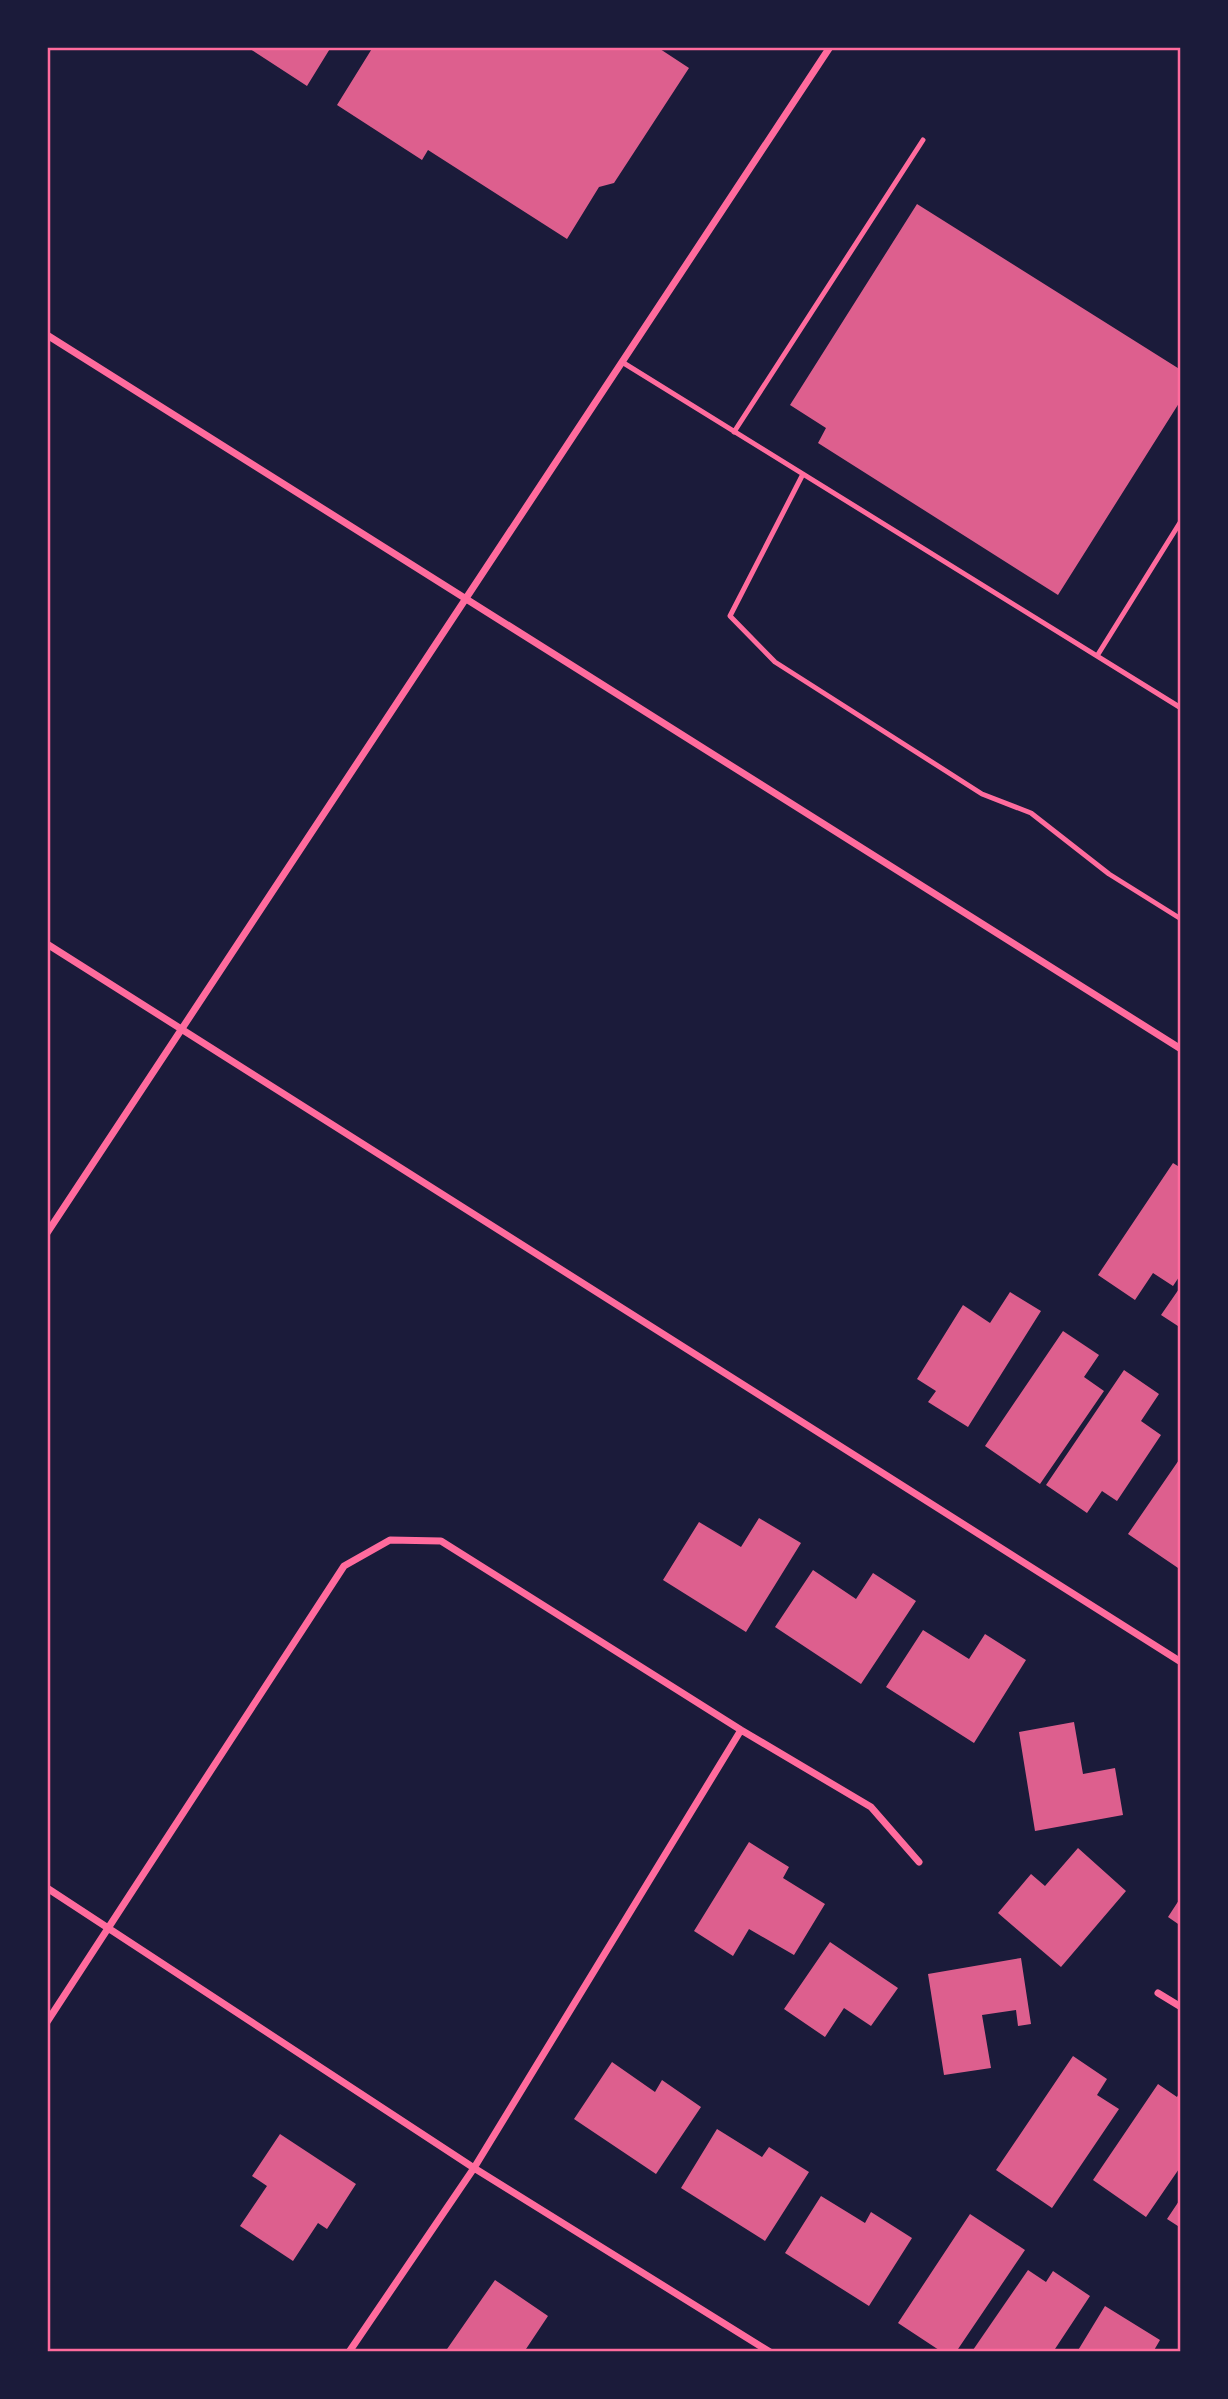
<svg xmlns="http://www.w3.org/2000/svg" width="1228" height="2399" font-family="'Fira Sans',sans-serif">
  <style>
    .building { fill: #dd5f8e }
    .lines { fill: none; stroke-linecap: round; stroke-linejoin: round }
    .service { stroke: #ff6b9d; stroke-width: 5 }
    .minor { stroke: #ff6b9d; stroke-width: 7 }
    .neatline { fill: none; stroke: #ff6b9d; stroke-width: 2.5 }
  </style>
  <rect width="100%" height="100%" fill="#1b1b3a"/>
  <path class="building" d="M247,47H331L307,86Z
    M373,47H657L689,68L614,183L599,187L567,239L428,150L422,160L337,105Z
    M917,204L1181,370V400L1058,595L818,443L826,428L790,405Z
    M1173,1163L1181,1168V1274L1173,1286L1153,1273L1135,1300L1098,1275Z
    M1181,1286V1328L1161,1315Z
    M1010,1292L1041,1311L968,1427L928,1402L936,1391L917,1379L963,1305L990,1323Z
    M1063,1331L1099,1355L1084,1377L1104,1391L1040,1484L985,1446Z
    M1124,1370L1159,1394L1141,1421L1161,1435L1117,1501L1102,1491L1087,1513L1046,1485Z
    M1181,1457V1570L1128,1534Z
    M759,1518L801,1543L746,1632L663,1580L699,1522L741,1547Z
    M813,1570L856,1599L873,1573L916,1601L861,1684L775,1627Z
    M923,1630L969,1659L985,1634L1026,1660L974,1743L886,1687Z
    M1074,1722L1083,1774L1115,1768L1123,1815L1035,1831L1019,1732Z
    M749,1842L789,1867L783,1878L825,1904L794,1955L749,1929L733,1956L694,1931Z
    M1078,1848L1126,1891L1061,1967L998,1913L1031,1874L1045,1886Z
    M1181,1897V1926L1168,1917Z
    M830,1942L898,1988L871,2026L844,2008L825,2037L784,2009Z
    M1021,1958L1031,2024L1018,2026L1016,2010L982,2015L991,2068L944,2075L928,1974Z
    M1073,2056L1107,2079L1097,2095L1119,2109L1052,2208L996,2170Z
    M612,2062L655,2092L662,2080L701,2107L656,2174L574,2119Z
    M1158,2084L1177,2097L1181,2090V2166L1146,2217L1093,2180Z
    M717,2129L762,2157L769,2147L809,2172L765,2241L681,2188Z
    M280,2134L356,2184L327,2229L318,2223L293,2261L240,2226L267,2186L252,2176Z
    M821,2196L865,2223L871,2212L912,2238L869,2306L785,2253Z
    M1181,2198V2228L1167,2219Z
    M970,2214L1025,2250L956,2352H942L898,2323Z
    M1028,2270L1046,2282L1053,2271L1090,2296L1053,2352L973,2350Z
    M495,2280L548,2316L524,2352H445Z
    M1105,2306L1160,2340L1153,2352H1077Z"/>
  <g class="lines">
    <path class="service" d="M622,362L1181,708
      M734,432L923,140
      M803,474L730,616L775,662L982,794L1031,813L1109,874L1181,919
      M1097,656L1181,521"/>
    <path class="minor" d="M47,335L1181,1049
      M47,944L1181,1662
      M47,1233L830,47
      M47,1888L474,2168L770,2352
      M1158,1993L1181,2007
      M47,2022L344,1566L390,1540L441,1541L741,1730L871,1807L919,1862
      M349,2352L474,2168L741,1730"/>
  </g>
  <rect width="1228" height="2399" fill="none" stroke="#1b1b3a" stroke-width="98"/>
  <rect x="49" y="49" width="1130" height="2301" class="neatline"/>
</svg>
